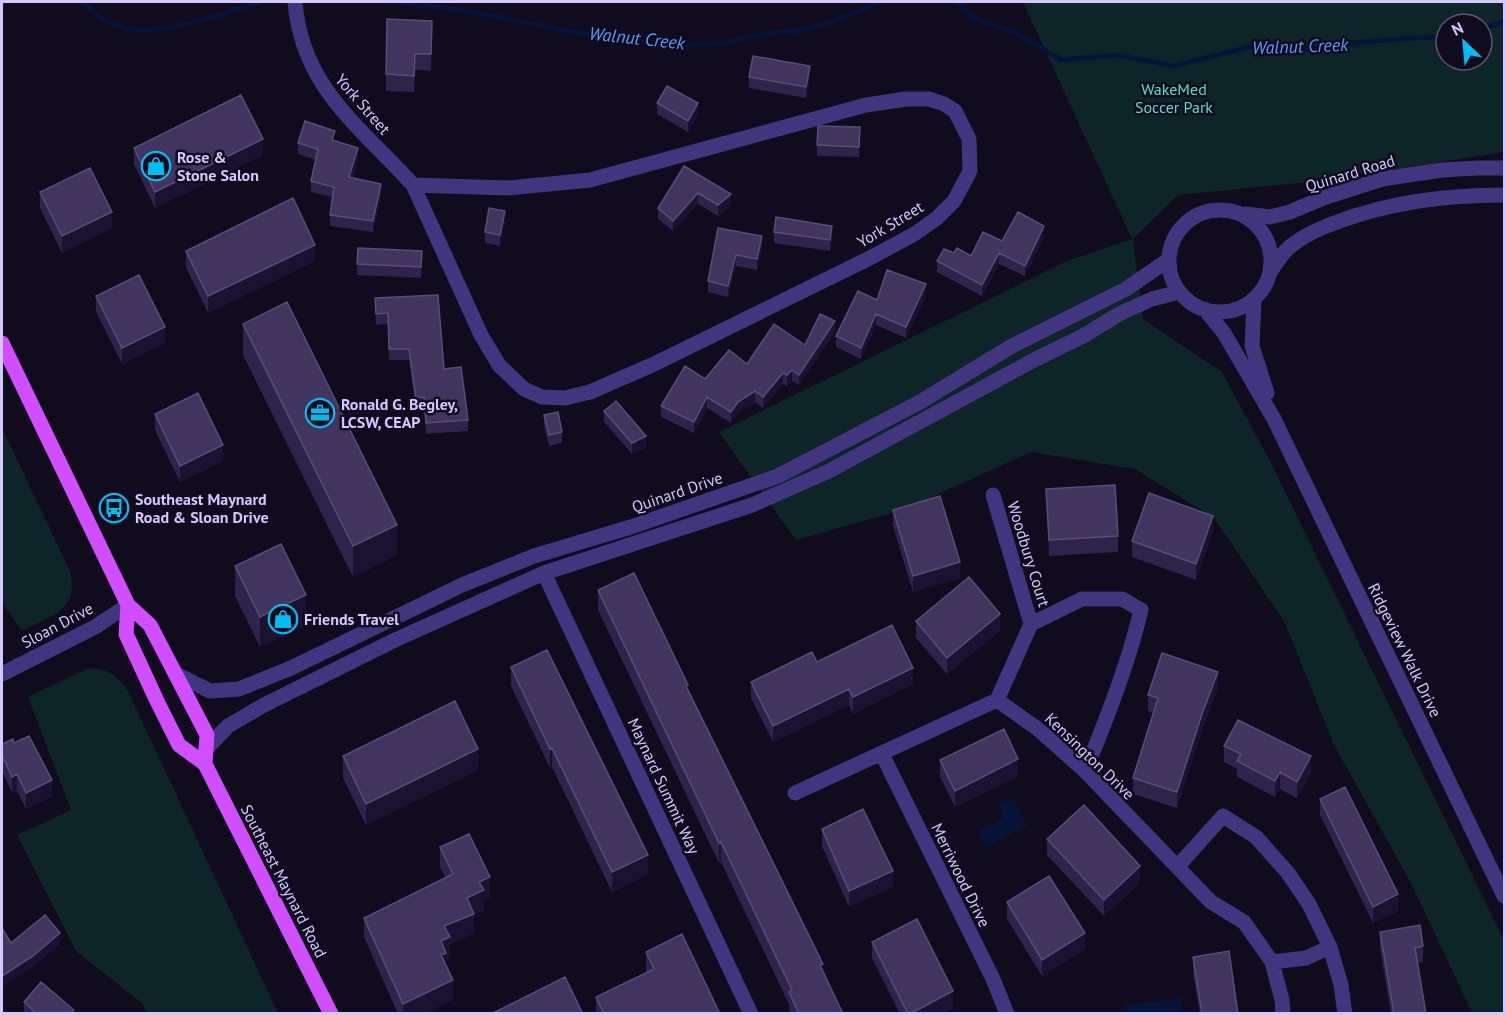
<svg xmlns="http://www.w3.org/2000/svg" width="1506" height="1015" font-family="'PT Sans',sans-serif">
  <style>
    .green { fill: #0e2527; fill-rule: evenodd }
    .water { fill: #07143a }
    .lines { fill: none; stroke-linecap: round; stroke-linejoin: round }
    .stream { stroke: #07143a; stroke-width: 5 }
    .minor { stroke: #40357e; stroke-width: 15 }
    .major { stroke: #d14eff; stroke-width: 15 }
    .wall { fill: #2f234c }
    .shaded-wall { fill: #1b1231 }
    .building { fill: #413560; stroke: #584c79; stroke-width: 1.5 }
    .labels { text-anchor: middle; dominant-baseline: central; stroke-width: 5; stroke-linejoin: round; paint-order: stroke }
    .park-label { font-size: 16px; fill: #51e1ce; stroke: #100b1d }
    .street-label { font-size: 16px; fill: #d4c7ff; stroke: #100b1d }
    .poi-label { font-size: 16px; font-weight: bold; fill: #d4c7ff; stroke: #100b1d; text-anchor: start }
    .water-label { font-size: 18px; font-style: italic; fill: #559dff; stroke: #100b1d }
  </style>
  <rect width="100%" height="100%" fill="#100b1d"/>
  <path class="green" d="M1023,2H1504V152L1320,181L1178,195L1133,239L1143,319L1222,372L1271,463L1504,940V1013H1472L1412,885L1334,745L1284,621L1214,518L1135,469L1031,452L903,510L796,540L719,432L1067,261L1132,239ZM1446,24H1482V60H1446Z
    M2,428L70,571C80,610 51,616 22,631L2,602Z
    M89,668C106,668 120,677 128,691L278,1013H147L143,1004L76,951L17,835L71,810L28,697Z"/>
  <path class="water" d="M1014,799L1027,826L985,847L978,831L1002,819L999,802Z
    M1181,997V1013H1127L1126,1004L1171,1000Z"/>
  <g class="lines">
    <path class="stream" d="M83,2C95,15 111,27 130,29C171,34 221,13 260,2
      M391,2C418,5 446,7 472,12C550,26 627,48 707,44C727,44 746,37 765,34C779,31 793,32 806,29C830,23 856,13 879,2
      M959,2L973,18L1016,33L1061,60L1116,55L1174,66L1253,46L1301,49L1372,41L1446,36
      M1482,28L1504,22"/>
    <path class="minor" d="M295,2C302,88 360,126 413,185
      M906,99H929L944,104L955,111L969,139L970,171L954,201L937,218L916,233L870,258L652,365L590,392L565,398L542,397L524,389L499,365L481,335L413,185L508,188L590,180L866,105Z
      M1169 261a51 51 0 1 1 102 0a51 51 0 1 1-102 0Z
      M1245,214L1270,217L1290,212L1323,198L1382,179L1442,170L1477,168H1504
      M1271,271C1277,262 1282,253 1291,246C1305,234 1323,227 1340,221C1394,201 1448,195 1504,195
      M1254,300L1252,346L1267,393
      M1206,311L1224,333L1274,419L1504,896
      M993,495L1031,624
      M544,573L751,1014
      M2,674L95,627L128,605
      M176,674L210,691L239,689L291,668L462,585L534,556L634,526L778,476L920,402L1012,346L1126,289L1168,260
      M997,700L1031,624L1082,599H1122L1141,610C1128,665 1107,719 1085,771
      M206,749L228,726L264,705L395,640L544,573L752,505L829,471L1036,359L1083,336L1121,313L1152,299L1179,292
      M882,754L993,979L1007,1014
      M795,793L997,700L1038,729L1085,771L1211,902L1244,922L1272,962L1282,1000L1283,1014
      M1177,867L1223,816L1256,837L1288,873L1309,904L1330,947
      M1272,962L1306,958L1330,947L1341,985L1345,1014"/>
    <path class="major" d="M2,343L128,605L150,625L205,731L207,735L205,764L331,1014
      M128,605L126,634L157,701L179,745L205,764"/>
  </g>
  <path class="wall" d="M432,37L431,71L415,70L414,92L386,91V74Z
    M749,77H810L806,98L749,88Z
    M657,103L698,114L688,132L657,114Z
    M860,138L859,157L817,156V145Z
    M335,141L358,159L353,178L381,195L373,232L330,226V215L332,197L311,192V181L316,160L298,154V143Z
    M134,148L263,155L155,208L134,164Z
    M684,166L731,205L718,216L698,204L673,231L658,219V208Z
    M40,192L112,228L62,253L40,208Z
    M505,222L500,246L485,243V232Z
    M718,228L762,247L757,270L736,266L728,297L708,292V281Z
    M774,232L832,237L830,251L774,243Z
    M1044,237L1025,276L999,264L982,296L937,272V261L954,253L971,256L1002,241Z
    M358,248L422,262L421,278L357,275Z
    M186,251L315,261L208,313L186,267Z
    M926,295L906,338L876,325L861,359L836,347V336L877,300Z
    M96,296L165,343L122,364L96,312Z
    M375,298L444,369L468,420V431L426,434L424,408L416,409L409,360H389L388,324L376,325Z
    M243,324L397,555L353,577L243,355Z
    M835,332L799,385L792,381L787,386L783,384L763,408L755,402L738,413L731,423L707,408L694,433L661,417V406L705,379L805,345Z
    M604,411L646,447L632,454L604,422Z
    M155,414L223,461L180,482L155,430Z
    M544,415L562,432V443L549,446L544,426Z
    M1046,489L1118,536V552L1049,556Z
    M893,510L960,578L913,592L893,526Z
    M1213,532L1196,580L1132,557V541Z
    M235,566L306,625L260,647L235,596Z
    M598,590L688,689L843,1014H790L789,1004L721,862L719,863L598,610Z
    M916,621L1000,631L947,674L916,638Z
    M817,662L913,684L853,714L849,705L773,742L751,698V682Z
    M511,667L648,874L612,892L552,767L550,768L511,686Z
    M1218,688L1202,730L1177,808L1133,794V778L1154,713L1148,711V695Z
    M14,743L52,796L26,809L17,791L12,793L2,771V744Z
    M1224,746L1311,772L1297,798L1280,789L1275,797L1237,777V769L1224,762Z
    M343,756L478,770L366,825L343,778Z
    M940,760L1018,776L955,807L940,777Z
    M1320,799L1398,911L1373,923L1320,815Z
    M822,829L893,887L849,907L822,846Z
    M1047,839L1140,883L1104,916L1047,855Z
    M440,847L490,897L484,900V910L474,914V933L450,944V957L446,959V965L453,999L424,1014H398L364,937V918L446,878L440,867Z
    M1007,902L1085,949L1042,976L1007,919Z
    M1380,932L1423,946V962L1418,963L1426,1014H1391L1380,948Z
    M872,942L953,1008L942,1014H900L872,958Z
    M646,952L720,1014H596V997L646,973Z
    M1193,957L1238,1014H1200L1193,973Z
    M24,1002L74,1014L24,1013Z"/>
  <path class="shaded-wall" d="M432,21V37L431,71V54Z
    M810,66V77L806,98V87Z
    M698,103V114L688,132V121Z
    M263,139V155L155,208V192Z
    M358,148V159L349,188V177Z
    M381,184V195L373,232V221Z
    M698,193V204L673,231V221Z
    M731,194V205L718,216V205Z
    M505,211V222L500,246V235Z
    M112,212V228L62,253V236Z
    M832,226V237L830,251V240Z
    M1044,226V237L1025,276V266Z
    M762,236V247L757,270V259Z
    M315,245V261L208,313V296Z
    M999,253V264L982,296V285Z
    M736,255V266L728,297V286Z
    M926,284V295L906,338V327Z
    M876,314V325L861,359V348Z
    M835,321V332L799,385V375Z
    M165,327V343L122,364V348Z
    M792,370V381L787,386V375Z
    M783,373V384L763,408V397Z
    M755,391V402L738,413L731,423V412L738,402Z
    M707,397V408L694,433V422Z
    M646,436V447L632,454V443Z
    M223,445V461L180,482V466Z
    M1213,516V532L1196,580V564Z
    M397,525V555L353,577V546Z
    M960,562V578L913,592V576Z
    M306,595V625L260,647V617Z
    M1000,614V631L947,674V658Z
    M913,668V684L853,714V697Z
    M1218,672V688L1202,730L1177,808V792L1202,714Z
    M849,689V705L773,742V726Z
    M552,748V767L550,768V749Z
    M478,749V770L366,825V804Z
    M1311,756V772L1297,798V782Z
    M1018,759V776L955,807V791Z
    M1280,772V789L1275,797V781Z
    M17,774V791L12,793V777Z
    M52,780V796L26,809V793Z
    M721,842V862L719,863V843Z
    M648,855V874L612,892V872Z
    M1140,866V883L1104,916V900Z
    M893,871V887L849,907V891Z
    M490,877V897L484,900V910L474,914V933L450,944V957L446,959V972L441,975V941L444,926L479,882Z
    M1398,894V911L1373,923V907Z
    M60,933V944L33,967L2,987V976Z
    M1085,933V949L1042,976V960Z
    M453,980V999L424,1014H403V1004Z
    M953,991V1008L942,1014H910Z"/>
  <path class="building" d="M387,19L432,21L431,54H415L414,76L386,74Z
    M753,56L810,66L806,87L749,77Z
    M667,86L698,103L688,121L657,103Z
    M241,95L263,139L155,192L134,148Z
    M305,121L335,131L332,140L358,148L349,177L381,184L373,221L330,215L334,187L311,181L318,149L298,143Z
    M818,126L860,127L859,147L817,145Z
    M684,166L731,194L718,205L698,193L673,221L658,208Z
    M90,168L112,212L62,236L40,192Z
    M293,198L315,245L208,296L186,251Z
    M489,208L505,211L500,235L485,232Z
    M1018,212L1044,226L1025,266L999,253L982,285L937,261L944,249L954,253L957,248L971,256L983,232L1002,241Z
    M776,217L832,226L830,240L774,232Z
    M718,228L762,236L757,259L736,255L728,286L708,281Z
    M358,248L422,251L421,267L357,264Z
    M887,270L926,284L906,327L876,314L861,348L836,336L858,291L877,300Z
    M139,275L165,327L122,348L96,296Z
    M438,295L444,369L461,367L468,420L426,423L424,397L416,398L409,349H389L388,313L376,314L375,298Z
    M287,302L397,525L353,546L243,324Z
    M820,314L835,321L799,375L792,370L787,375L783,373L763,397L755,391L738,402L731,412L707,397L694,422L661,406L685,366L705,379L729,350L747,364L774,324L805,345Z
    M198,393L223,445L180,466L155,414Z
    M616,401L646,436L632,443L604,411Z
    M558,412L562,432L549,435L544,415Z
    M1115,485L1118,536L1049,540L1046,489Z
    M1149,493L1213,516L1196,564L1132,541Z
    M940,496L960,562L913,576L893,510Z
    M281,544L306,595L260,617L235,566Z
    M634,573L688,685L686,686L823,964L820,965L843,1014H799L789,992L792,990L721,842L719,843L598,590Z
    M969,577L1000,614L947,658L916,621Z
    M892,625L913,668L853,697L849,689L773,726L751,682L812,652L817,662Z
    M547,650L648,855L612,872L552,748L550,749L511,667Z
    M1162,653L1218,672L1202,714L1177,792L1133,778L1158,698L1148,695Z
    M455,701L478,749L366,804L343,756Z
    M1238,720L1311,756L1297,782L1280,772L1275,781L1237,761L1241,754L1224,746Z
    M1004,729L1018,759L955,791L940,760Z
    M29,736L52,780L26,793L17,774L12,777L2,755V744L13,739L14,743Z
    M1345,787L1398,894L1373,907L1320,799Z
    M1084,805L1140,866L1104,900L1047,839Z
    M863,809L893,871L849,891L822,829Z
    M469,834L490,877L479,882L484,890L467,898L474,914L444,926L450,937L441,941L446,953L441,955L453,980L403,1004L364,918L453,874L440,847Z
    M1049,876L1085,933L1042,960L1007,902Z
    M45,915L60,933L33,956L2,976V928L11,943Z
    M917,919L953,991L910,1014H908L872,942Z
    M1420,925L1423,946L1415,948L1426,1014H1394L1380,932Z
    M682,934L720,1014H604L596,997L654,969L646,952Z
    M1229,951L1238,1014H1202L1193,957Z
    M565,977L582,1012L579,1014H491Z
    M41,982L74,1010L71,1014H37L24,1002Z"/>
  <defs>
    <g id="shop-ring" transform="scale(1.5)"><circle r="9.5" fill="#100b1d" stroke="#00bef2" stroke-width="1.5"/><path d="M-5-2.5h2.3a2.7 3.5 0 0 1 5.4 0H5L5.5 6h-11ZM-1.5-2.5h3a1.5 2.3 0 0 0-3 0Z" fill="#00bef2"/></g>
    <g id="office-ring" transform="scale(1.5)"><circle r="9.5" fill="#100b1d" stroke="#00bef2" stroke-width="1.5"/><path d="M-6-3h4V-5.5h4V-3h4V5H-6ZM-1-4.5V-3h2v-1.5ZM-6 0V1H6V0Z" fill="#00bef2"/></g>
    <g id="bus-ring" transform="scale(1.5)"><circle r="9.5" fill="#100b1d" stroke="#00bef2" stroke-width="1.5"/><path d="M-5-6H5V4H4V6H2V4H-2V6H-4V4H-5ZM-3.5-4V0h7V-4ZM-3.5 1.2v1.5H-2V1.2ZM2 1.2v1.5H3.5V1.2Z" fill="#00bef2"/></g>
  </defs>
  <g fill-rule="evenodd">
    <use href="#shop-ring" x="156" y="166"/>
    <use href="#office-ring" x="320" y="413"/>
    <use href="#bus-ring" x="114" y="508"/>
    <use href="#shop-ring" x="283" y="619"/>
  </g>
  <g class="labels">
    <g class="park-label">
      <text x="1174" y="89">WakeMed<tspan x="1174" dy="18">Soccer Park</tspan></text>
    </g>
    <g class="street-label">
      <text transform="translate(363 104) rotate(49)">York Street</text>
      <text transform="translate(1350 173) rotate(-17)">Quinard Road</text>
      <text transform="translate(890 224) rotate(-31)">York Street</text>
      <text transform="translate(677 492) rotate(-19)">Quinard Drive</text>
      <text transform="translate(1029 554) rotate(73)">Woodbury Court</text>
      <text transform="translate(57 625) rotate(-28)">Sloan Drive</text>
      <text transform="translate(1405 650) rotate(64)">Ridgeview Walk Drive</text>
      <text transform="translate(1090 756) rotate(44)">Kensington Drive</text>
      <text transform="translate(664 786) rotate(65)">Maynard Summit Way</text>
      <text transform="translate(961 875) rotate(64)">Merriwood Drive</text>
      <text transform="translate(284 881) rotate(63)">Southeast Maynard Road</text>
    </g>
    <g class="poi-label">
      <text x="177" y="157">Rose &amp;<tspan x="177" dy="18">Stone Salon</tspan></text>
      <text x="341" y="404">Ronald G. Begley,<tspan x="341" dy="18">LCSW, CEAP</tspan></text>
      <text x="135" y="499">Southeast Maynard<tspan x="135" dy="18">Road &amp; Sloan Drive</tspan></text>
      <text x="304" y="619">Friends Travel</text>
    </g>
    <g class="water-label">
      <text transform="translate(637 38) rotate(6)">Walnut Creek</text>
      <text transform="translate(1300 46) rotate(-2)">Walnut Creek</text>
    </g>
  </g>
  <rect width="1506" height="1015" fill="none" stroke="#d4c7ff" stroke-width="6"/>
  <g transform="translate(1464 42) rotate(334)"><circle r="28" fill="#100b1d" stroke="#5e5677" stroke-width="1.5"/>
  <path d="M0-4.5L10 22L0 15L-10 22Z" fill="#00bef2"/>
  <text y="-9" font-size="16" font-weight="bold" text-anchor="middle" fill="#d4c7ff">N</text>
  </g>
</svg>
